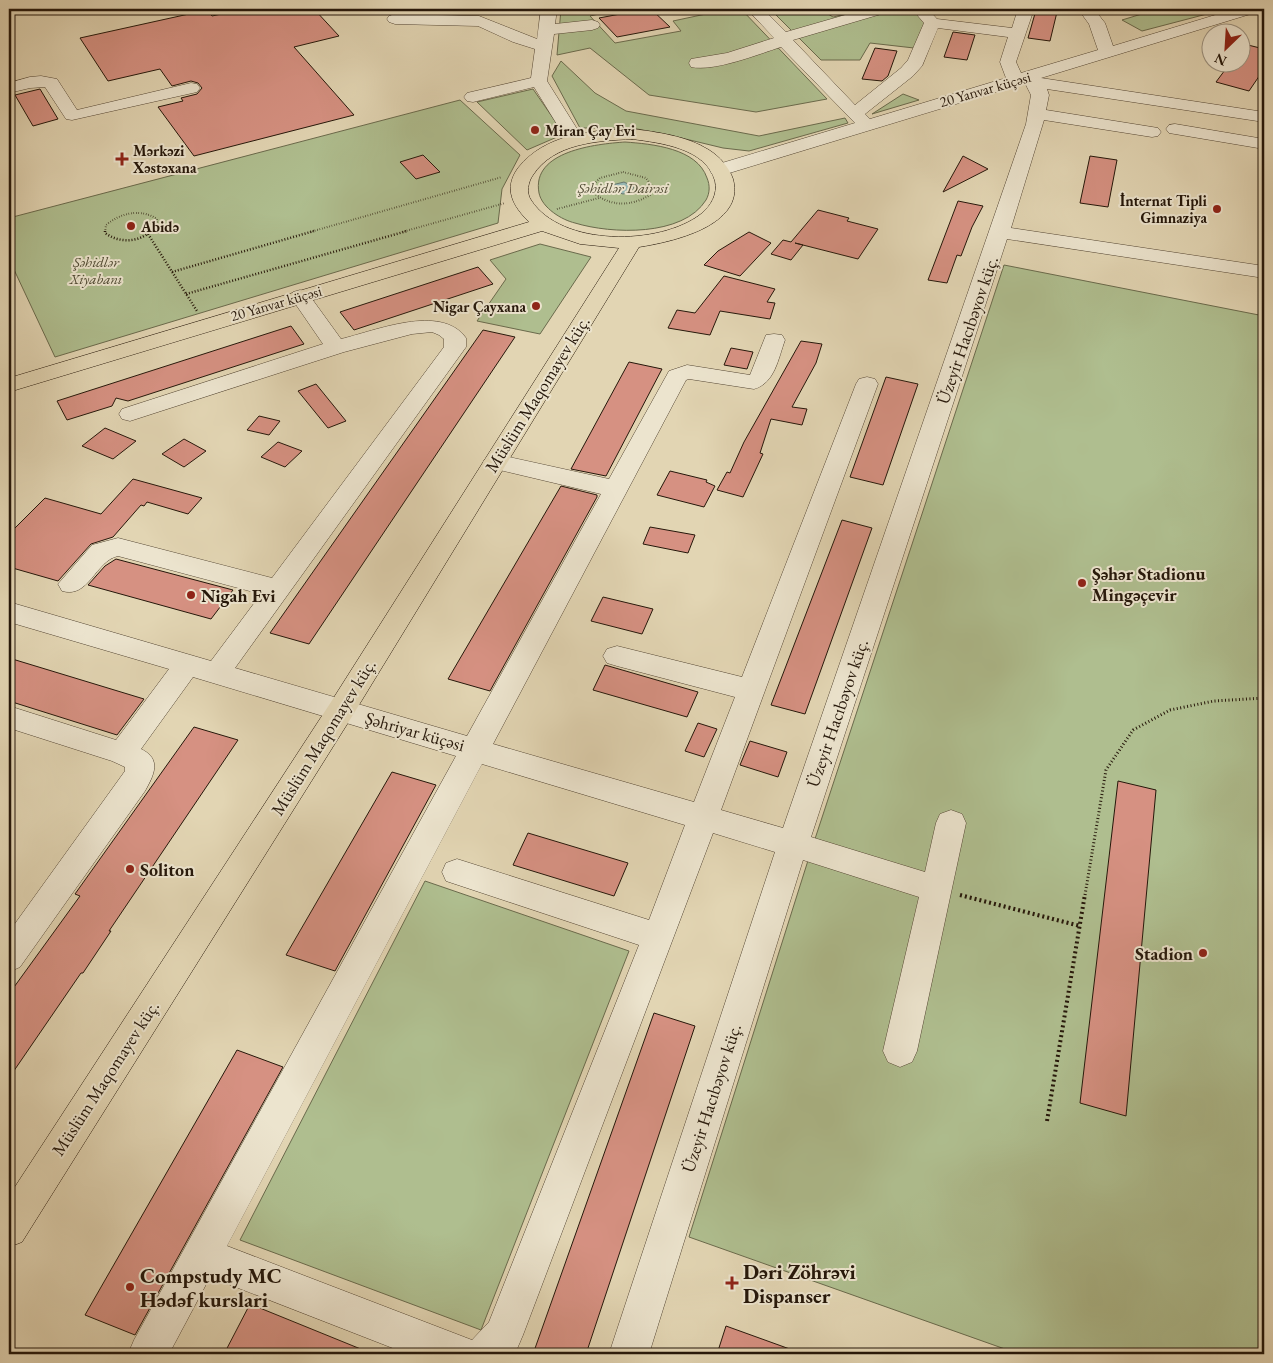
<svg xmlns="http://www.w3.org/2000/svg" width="1273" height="1363" font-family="'EB Garamond',serif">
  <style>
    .green { fill: #afbe8f; stroke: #6a6a4c }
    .water { fill: #96b7b4; stroke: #697770 }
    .building { fill: #d69182; stroke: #25170a }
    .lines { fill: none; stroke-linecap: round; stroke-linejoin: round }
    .minor-casing { stroke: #544634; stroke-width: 1 }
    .major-casing { stroke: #25170a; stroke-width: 1 }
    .path-far3 { stroke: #25170a; stroke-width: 2; stroke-dasharray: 0.5 2; stroke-linecap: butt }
    .path-far2 { stroke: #25170a; stroke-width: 2.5; stroke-dasharray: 1 2; stroke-linecap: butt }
    .path-far1 { stroke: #25170a; stroke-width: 3; stroke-dasharray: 1 2.5; stroke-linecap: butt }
    .path { stroke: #25170a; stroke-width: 4; stroke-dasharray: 2 3; stroke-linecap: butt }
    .minor { fill: #ece4ce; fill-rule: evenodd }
    .major { fill: #e2d5b3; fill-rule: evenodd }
    .poi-dot { fill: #8f2418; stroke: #ece4ce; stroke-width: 2 }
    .labels { text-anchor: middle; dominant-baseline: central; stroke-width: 4; stroke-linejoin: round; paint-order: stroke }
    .far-street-label { font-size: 15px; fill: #25170a; stroke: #ece4ce }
    .far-poi-label { font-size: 15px; font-weight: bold; fill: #25170a; stroke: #ece4ce; text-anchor: start }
    .far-park-label { font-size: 15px; font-style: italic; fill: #4e4932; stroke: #ece4ce }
    .street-label { font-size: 18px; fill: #25170a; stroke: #ece4ce }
    .poi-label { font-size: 18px; font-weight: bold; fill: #25170a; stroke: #ece4ce; text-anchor: start }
    .near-poi-label { font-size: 21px; font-weight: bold; fill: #25170a; stroke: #ece4ce; text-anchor: start }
  </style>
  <rect width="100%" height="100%" fill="#e2d5b3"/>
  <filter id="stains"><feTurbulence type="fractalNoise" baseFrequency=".004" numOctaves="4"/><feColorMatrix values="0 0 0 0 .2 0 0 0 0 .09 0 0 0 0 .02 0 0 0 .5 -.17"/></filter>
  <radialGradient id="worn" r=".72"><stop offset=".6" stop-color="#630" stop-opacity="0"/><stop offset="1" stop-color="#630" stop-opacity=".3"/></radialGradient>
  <path class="green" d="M561,9H622L590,16L615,43L681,31L673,21L720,11L719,9H741L827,99L756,112L649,95L590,48L557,55Z
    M803,9H820L833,17L870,9H911L928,24L914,48L870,43L860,60H821L776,15Z
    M1158,9H1226L1142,31L1122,20Z
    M561,61L595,93L626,111L759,136L845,118L848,123L749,151L723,148L669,135L632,128H580L552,76Z
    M533,89L564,134L527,150L477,102Z
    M903,94L919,100L872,114Z
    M460,100L520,155L502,189L498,223L55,357L9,259V218Z
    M625,142C652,144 697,148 707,178C710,185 710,193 706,200C683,237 611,234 575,223C562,220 542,208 539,193C531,151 596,144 625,142Z
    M540,244L591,257L540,334L477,321L506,279L490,260Z
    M1004,265L1264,316V1354H1019L689,1237L811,851Z
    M425,881L629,951L481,1330L240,1240Z"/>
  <path class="water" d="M624,182L634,187L631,192L623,194L611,190L612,185Z"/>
  <path class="building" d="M244,9H314L339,36L294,47L354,115L194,156L158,107L183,101L181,98L197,94L202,88L198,83L191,81L172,86L160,69L108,81L80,38L207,10L212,16Z
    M647,9H651L670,27L617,37L599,18Z
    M1036,10L1057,12L1050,41L1028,38Z
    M953,32L975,35L967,60L944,57Z
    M1240,43L1264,49V69L1249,91L1216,82L1231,62H1240Z
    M875,48L897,51L888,76L882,81L862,79Z
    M40,89L58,119L33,126L15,95Z
    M423,155L440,172L416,179L400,162Z
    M963,156L988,169L943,192Z
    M1090,156L1117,160L1108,207L1080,203Z
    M958,201L983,206L972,227L961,256L957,255L947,283L928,280Z
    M818,210L849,218L847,221L878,229L858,259L795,243L803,245L791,260L771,254L783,240L791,242Z
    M749,232L771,243L740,276L704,265L718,251Z
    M478,267L493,284L354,330L340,312Z
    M724,276L775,289L767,302L775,303L770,319L720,311L710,335L668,328L677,310L695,313Z
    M291,326L304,344L128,401L116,398L112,406L67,420L57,401Z
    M483,330L515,337L309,644L270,633Z
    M801,341L822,344L816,363L792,407L807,409L802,425L771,419L760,453L763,454L743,497L717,490L727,472L730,473L744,442Z
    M731,348L753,352L747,369L724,365Z
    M629,362L662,369L606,476L571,469Z
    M886,377L918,384L883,485L850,477Z
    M316,384L346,421L328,428L298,391Z
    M259,416L280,421L269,435L247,430Z
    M105,428L136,441L113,459L82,446Z
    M184,439L206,451L184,467L162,454Z
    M278,442L302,451L285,467L261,457Z
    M670,471L707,480L706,482L715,486L704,507L657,495Z
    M133,479L202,498L188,514L147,502L144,506L141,505L113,537L91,544L58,581L9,567V527L15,528L45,498L101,514Z
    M561,486L597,495V497L490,691L448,679Z
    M842,520L872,528L805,714L771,705Z
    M650,527L695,535L688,553L643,544Z
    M116,559L233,590L211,619L88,585L105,566Z
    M603,597L653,609L642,634L591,621Z
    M9,658L144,699L117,735L9,701Z
    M605,665L698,692L687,717L593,690Z
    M698,723L717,729L704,757L685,751Z
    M194,727L238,740L109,931H111L83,973H81L9,1078V994L80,896L75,894Z
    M750,741L787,752L778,777L740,765Z
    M392,772L436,785L335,971L286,955Z
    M1118,781L1156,790L1126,1116L1080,1103Z
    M528,833L628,863L614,896L513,865Z
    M654,1013L695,1026L586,1354H533Z
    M237,1050L283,1067L135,1335L85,1315Z
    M250,1304L373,1354H224Z
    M726,1326L798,1352L797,1354H717Z"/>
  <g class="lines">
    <g class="minor-casing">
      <path id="minor" d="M541,9H557L555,24L592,20L598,22L600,25L598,28L592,30L554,34L547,81L584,140L581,144L575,145L569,144L534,87L473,102L467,101L464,97L467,93L531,78L535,49L513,42L478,26L395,24L389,22L387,19L389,16L395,14L479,16L537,39Z
        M747,9H763L786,32L866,9H890L888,12L793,40L855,105L901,68L908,60L924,23L912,9H928L937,19L1012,28L1018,9H1034L1016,62L1021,73L1098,50L1089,24L1078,9H1094L1105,23L1113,46L1235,9H1259L1257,12L1041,78L1264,112V122L1047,89L1049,95L1046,110L1152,127L1158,128L1161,132L1158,136L1152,137L1044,120L1011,228L1264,266V278L1007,239L811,837L925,872L936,823L940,814L951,810L962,814L966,823L917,1051L912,1062L900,1067L888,1062L883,1051L919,897L803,860L649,1354H609L775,852L713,833L523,1335L517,1349L512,1354H408L210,1277L169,1354H128L134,1340L456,756L193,677L141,749C162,759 154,775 145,791L20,967L9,972V932L125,771V767L112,761L9,728V706L116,740L169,669L9,622V602L211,661L261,594L118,556C95,561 89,599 62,591L58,584L92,545L118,538L272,578L444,347V339L439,335L432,332L412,334L344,352L130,421L122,419L119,414L122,409L323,344L290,296L293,292L300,290L307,292L341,339C375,331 441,303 466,338V347L235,668L467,736L601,494L487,467L483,462L487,457L495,454L609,479L669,371L687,365L750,375L766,335L774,334L782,335L785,340C778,359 775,383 754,389L689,379L686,380L493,744L694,802L735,697L617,666L607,663L603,656L607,649L617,646L742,677L856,384L859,379L867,377L875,379L878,384L721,810L783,828L1026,124L1031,95L1025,83L726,174L719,176L712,174L710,170L712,166L855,123L781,47C759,54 714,72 691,67L689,63L691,59L727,53L774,38ZM938,28L1008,37L1000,62L1006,78L870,119L865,114L913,76L922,66ZM482,764L685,825L649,920L457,859L446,863L442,872L446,881L639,945L489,1322L472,1340L227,1246Z
        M30,77L41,76L57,79L77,110L191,83L197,84L200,88L197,92L72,120L66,119L45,87L30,88L9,93V83Z
        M1175,124L1264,139V149L1169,133L1166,129L1169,125Z"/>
    </g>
    <g class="major-casing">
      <path id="major" d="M632,129C657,132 687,136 709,150C720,157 729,167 733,179C746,226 671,242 639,247L351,718L22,1242L9,1247V1196L331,702L619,248L580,244L542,231L9,392V378L529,222C513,206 503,189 518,168C545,134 591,130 632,129ZM632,139C661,143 706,148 715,181C718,194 711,206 701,214C660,246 561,247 531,200C526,193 528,182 533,175C554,143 597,141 632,139Z"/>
    </g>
    <path class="path-far3" d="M623,172L646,178L652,186L650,195C632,206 612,207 595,194L593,185L600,178Z
      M557,209L599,198
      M105,232L106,225C121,213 140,208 157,219V223L150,232
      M310,232L502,177
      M402,232L505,203"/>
    <path class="path-far2" d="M105,231V233C119,243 138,243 151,231
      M148,234L197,311
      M172,272L314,231
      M186,294L407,231"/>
    <path class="path-far1" d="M1085,895L1106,770L1133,730L1170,710L1214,701L1264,698"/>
    <path class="path" d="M960,895L1080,926
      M1047,1121L1085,894"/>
    <use href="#minor" class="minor"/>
    <use href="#major" class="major"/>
  </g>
  <g class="poi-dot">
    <circle cx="535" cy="130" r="5"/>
    <path d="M119.5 151.5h5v5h5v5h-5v5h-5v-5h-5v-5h5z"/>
    <circle cx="1217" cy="209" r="5"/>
    <circle cx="131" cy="226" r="5"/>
    <circle cx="536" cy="306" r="5"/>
    <circle cx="1082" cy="583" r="5"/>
    <circle cx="191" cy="595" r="5"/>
    <circle cx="130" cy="869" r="5"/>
    <circle cx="1203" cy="953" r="5"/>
    <path d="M729.5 1275.5h5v5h5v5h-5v5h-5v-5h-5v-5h5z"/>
    <circle cx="130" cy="1287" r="5"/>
  </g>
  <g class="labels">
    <g class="far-street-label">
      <text transform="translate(985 89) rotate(-16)">20 Yanvar küçəsi</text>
      <text transform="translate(276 303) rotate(-16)">20 Yanvar küçəsi</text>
    </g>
    <g class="far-poi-label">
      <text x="545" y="130">Miran Çay Evi</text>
      <text x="133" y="150">Mərkəzi<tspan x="133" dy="17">Xəstəxana</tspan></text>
      <text x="1207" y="200" text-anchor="end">İnternat Tipli<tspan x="1207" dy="17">Gimnaziya</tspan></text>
      <text x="141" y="226">Abidə</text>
      <text x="526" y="306" text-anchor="end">Nigar Çayxana</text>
    </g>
    <g class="far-park-label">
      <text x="623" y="187">Şəhidlər Dairəsi</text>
      <text x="96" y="261">Şəhidlər<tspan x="96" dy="17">Xiyabanı</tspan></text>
    </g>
    <g class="street-label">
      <text transform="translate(967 330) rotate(-71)">Üzeyir Hacıbəyov küç.</text>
      <text transform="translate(537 394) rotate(-58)">Müslüm Maqomayev küç.</text>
      <text transform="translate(837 713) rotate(-71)">Üzeyir Hacıbəyov küç.</text>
      <text transform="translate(415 731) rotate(16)">Şəhriyar küçəsi</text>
      <text transform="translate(323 737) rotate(-58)">Müslüm Maqomayev küç.</text>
      <text transform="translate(105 1078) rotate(-57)">Müslüm Maqomayev küç.</text>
      <text transform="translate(711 1098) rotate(-72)">Üzeyir Hacıbəyov küç.</text>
    </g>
    <g class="poi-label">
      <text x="1092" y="573">Şəhər Stadionu<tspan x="1092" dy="21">Mingəçevir</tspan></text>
      <text x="201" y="595">Nigah Evi</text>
      <text x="140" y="869">Soliton</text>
      <text x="1193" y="953" text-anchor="end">Stadion</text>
    </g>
    <g class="near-poi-label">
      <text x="743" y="1271">Dəri Zöhrəvi<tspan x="743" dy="24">Dispanser</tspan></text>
      <text x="140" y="1275">Compstudy MC<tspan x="140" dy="24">Hədəf kurslari</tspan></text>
    </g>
  </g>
  <rect width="1273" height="1363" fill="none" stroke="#e2d5b3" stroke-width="30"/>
  <rect x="10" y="10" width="1253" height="1343" fill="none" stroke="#25170a" stroke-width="2.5"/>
  <rect x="15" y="15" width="1243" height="1333" fill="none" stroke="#25170a"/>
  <g transform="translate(1226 48) rotate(205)"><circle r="24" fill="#ece4ce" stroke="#9c9280"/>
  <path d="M0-4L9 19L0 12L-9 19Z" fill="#8f2418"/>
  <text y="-8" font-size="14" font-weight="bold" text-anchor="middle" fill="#25170a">N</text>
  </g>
  <rect width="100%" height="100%" filter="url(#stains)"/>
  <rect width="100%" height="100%" fill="url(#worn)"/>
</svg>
